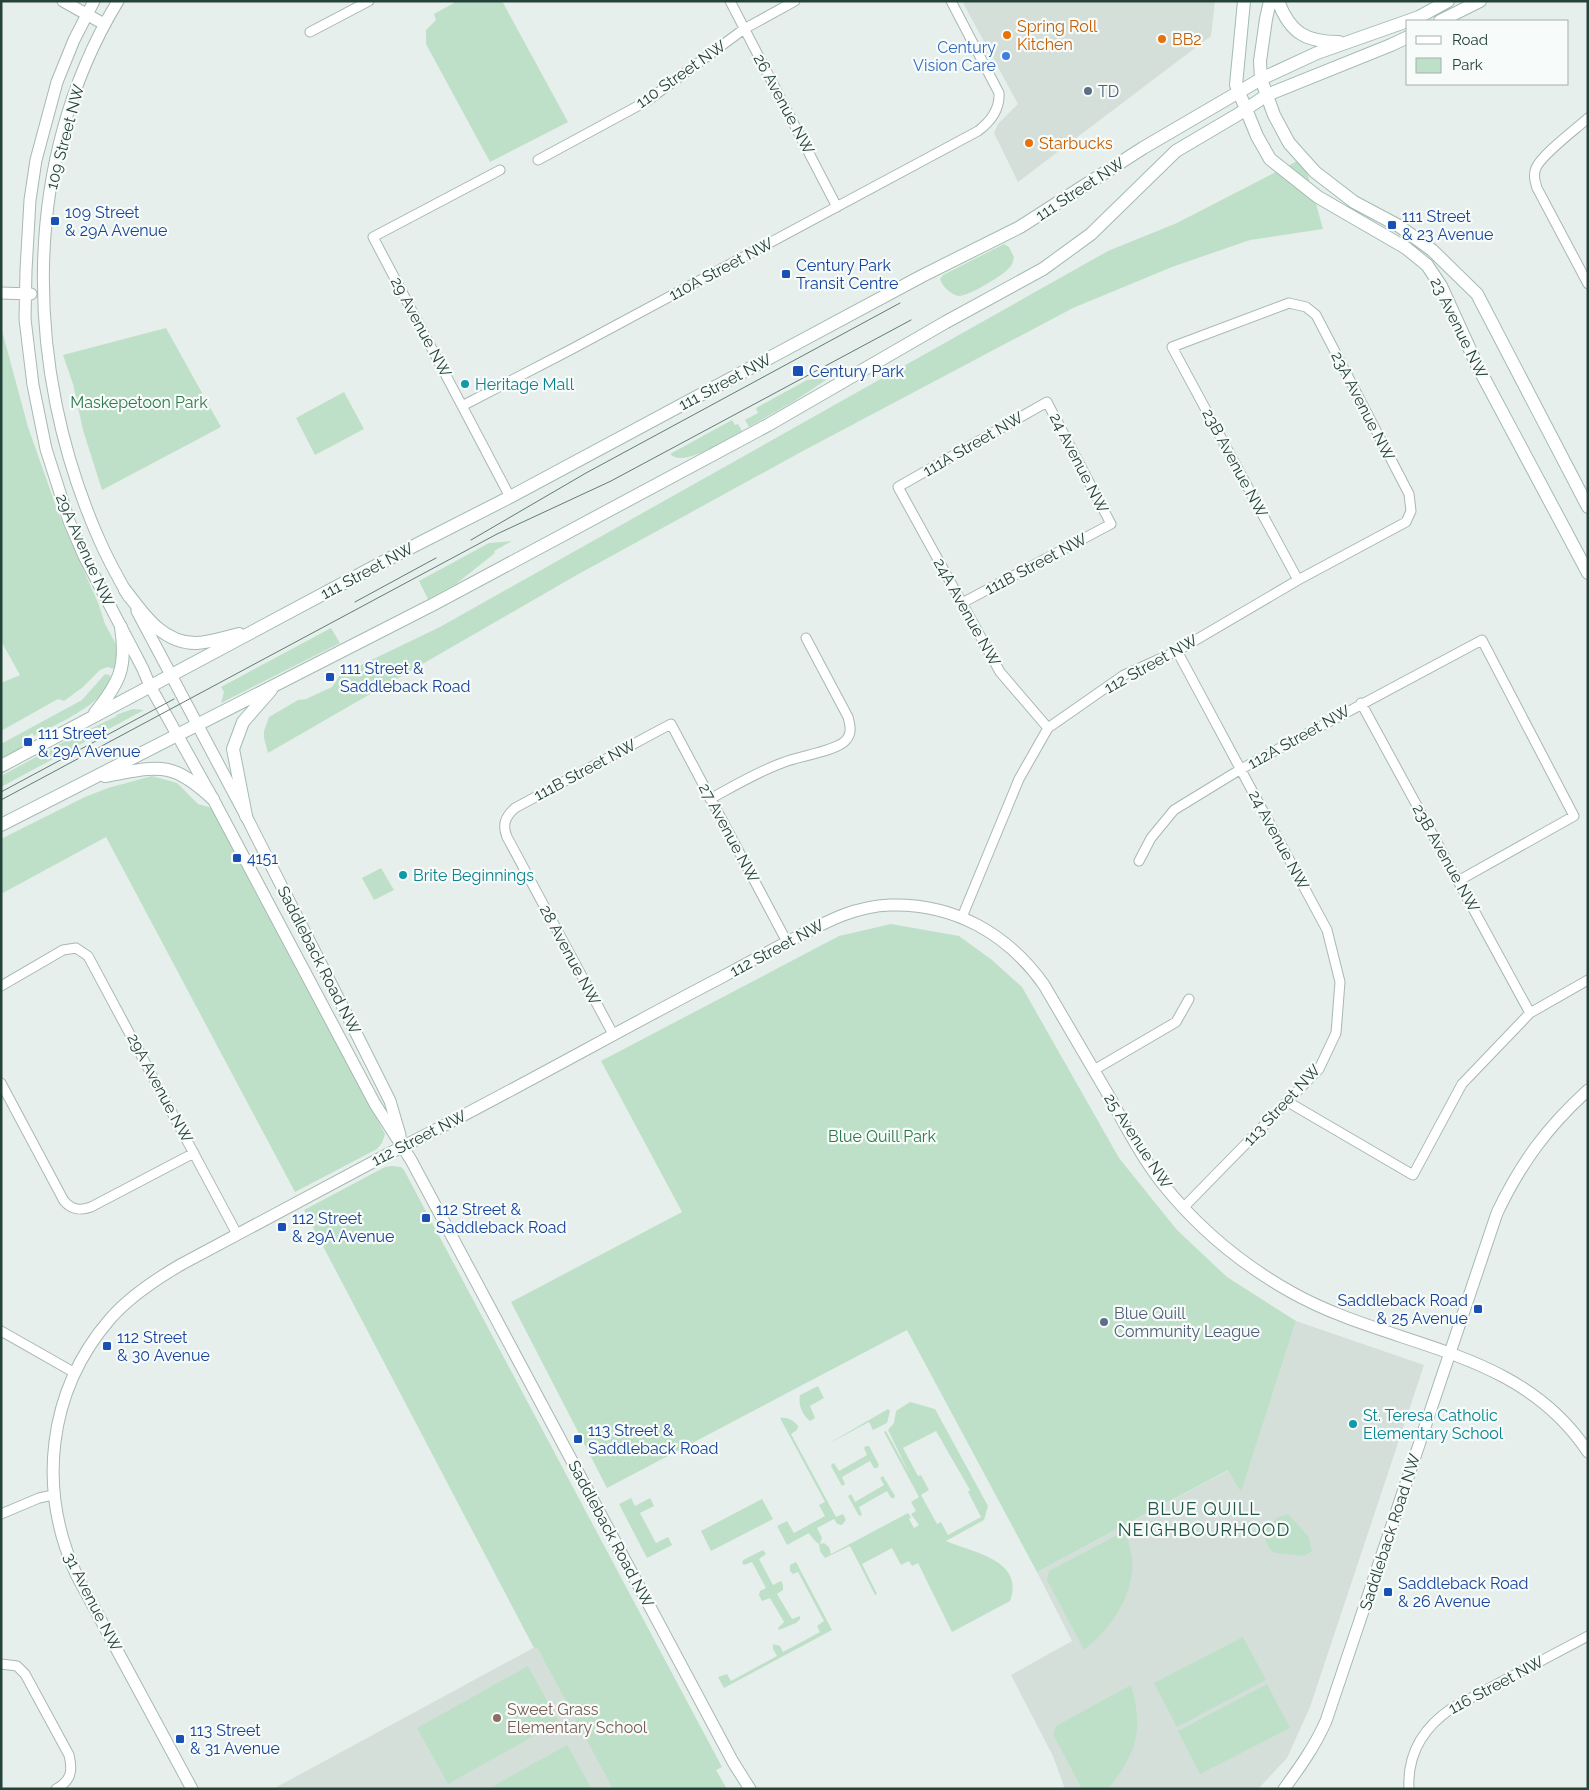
<svg xmlns="http://www.w3.org/2000/svg" width="1589" height="1790" font-family="Raleway,sans-serif">
  <style>
    .built { fill: #d4dfda }
    .green { fill: #bfe0c8; fill-rule: evenodd }
    .lines { fill: none; stroke-linecap: round; stroke-linejoin: round }
    .minor-casing { stroke: #a8b8b2; stroke-width: 11 }
    .tertiary-casing { stroke: #a8b8b2; stroke-width: 13 }
    .secondary-casing { stroke: #a4bbb3; stroke-width: 14 }
    .minor { stroke: #fff; stroke-width: 9 }
    .tertiary { stroke: #fff; stroke-width: 11 }
    .secondary { stroke: #fff; stroke-width: 12 }
    .tram { stroke: #5f7d75; stroke-width: 1 }
    .food-dot { fill: #e8710a; stroke: #f7fbf9; stroke-width: 2 }
    .shop-dot { fill: #3f7fe0; stroke: #f7fbf9; stroke-width: 2 }
    .service-dot { fill: #5c6f8a; stroke: #f7fbf9; stroke-width: 2 }
    .transit-dot { fill: #1a4fb4; stroke: #f7fbf9; stroke-width: 2 }
    .culture-dot { fill: #0f9aa8; stroke: #f7fbf9; stroke-width: 2 }
    .education-dot { fill: #8d6e63; stroke: #f7fbf9; stroke-width: 2 }
    .labels { text-anchor: middle; dominant-baseline: central; stroke-width: 4.5; stroke-linejoin: round; paint-order: stroke }
    .food-label { font-size: 16px; fill: #c56008; stroke: #f7fbf9; text-anchor: start }
    .shop-label { font-size: 16px; fill: #366cbe; stroke: #f7fbf9; text-anchor: end }
    .street-label { font-size: 16px; fill: #24423a; stroke: #f7fbf9 }
    .service-label { font-size: 16px; fill: #4e5e75; stroke: #f7fbf9; text-anchor: start }
    .transit-label { font-size: 16px; fill: #164399; stroke: #f7fbf9; text-anchor: start }
    .culture-label { font-size: 16px; fill: #0d838f; stroke: #f7fbf9; text-anchor: start }
    .park-label { font-size: 16px; fill: #2d7a4b; stroke: #f7fbf9 }
    .education-label { font-size: 16px; fill: #785e54; stroke: #f7fbf9; text-anchor: start }
    .neighbourhood-label { font-size: 18px; letter-spacing: 1px; fill: #1f5548; stroke: #f7fbf9 }
  </style>
  <rect width="100%" height="100%" fill="#e6efeb"/>
  <path class="built" d="M962,1H1215L1211,36L1018,182L994,133L998,124L1018,104Z
    M1296,1321L1424,1365L1310,1707L1287,1758L1258,1789H1065L1053,1756L1011,1675L1072,1641L1037,1572L1229,1470L1241,1491Z
    M548,1640L628,1789H273Z"/>
  <path class="green" d="M454,1H502L568,122L490,162L426,44V30L436,20L434,14L454,3Z
    M1303,158L1323,229L1250,240L1172,267L1073,308L801,452L575,576L268,753L264,738V731L269,717L298,700L306,699L332,687L340,675L440,627L1108,251L1177,223Z
    M1004,244L1009,247L1014,257C1013,261 1013,264 1010,267C1004,275 969,296 959,296C951,295 942,286 940,279L943,275Z
    M1,327L28,427L58,512L99,605L105,624L118,648L115,669L107,667L100,670L83,687L64,701L58,699L1,731V683L20,675L1,641Z
    M166,328L221,427L102,490L83,430L73,384L63,355Z
    M825,378L826,380L793,402L749,427L745,420L758,413L756,408L807,380Z
    M344,392L364,429L315,455L296,418Z
    M732,420L735,425L738,424L742,431C728,438 683,469 670,454Z
    M512,541L494,551L495,553L456,584L428,599L419,581L489,543Z
    M331,628L340,643L221,703L224,692L221,687Z
    M105,674L110,675C114,700 53,726 34,736L32,733L27,737L30,744L1,758V744L82,700Z
    M133,709L144,710L1,787V776L71,738L117,716L116,715Z
    M152,776L177,783L198,804L212,808L385,1134L382,1143L377,1149L295,1192L106,837L1,894V839L85,797L108,788Z
    M381,868L394,890L374,900L362,878Z
    M891,924L959,936L992,960L1022,987L1119,1158L1177,1230L1227,1277L1296,1321L1241,1492L1228,1470L1037,1572L907,1330L607,1488L511,1302L682,1212L601,1061L839,936Z
    M392,1166L401,1167L404,1170L722,1767L716,1770L727,1789H613L537,1647L534,1648L304,1210L385,1167Z
    M818,1386L824,1398L810,1406L815,1418L810,1421C802,1415 798,1404 800,1395Z
    M910,1402L935,1409L988,1506L984,1520L946,1541C974,1553 1025,1560 1010,1601L952,1632L918,1563L912,1566L909,1561L901,1565L892,1548L862,1564L877,1594L875,1595L850,1546L825,1558L820,1551L819,1544L814,1540L809,1533L787,1545L777,1526L787,1521L794,1533L825,1516L819,1505L825,1502L780,1418C788,1417 793,1420 798,1426L797,1430L791,1434L836,1517L843,1514L846,1520L842,1525L837,1524L834,1519L817,1528L822,1538L820,1544L824,1543L829,1547L831,1554L908,1513L911,1517L909,1519L914,1528L919,1525L911,1514L916,1511L911,1502L919,1497L884,1432L886,1431L909,1473L888,1430L894,1423L896,1411ZM936,1431L970,1490L968,1492L981,1517L948,1535L941,1522L937,1524L921,1495L929,1490L921,1475L918,1476L903,1448Z
    M888,1409L890,1411L887,1423L873,1430L869,1422L826,1445Z
    M866,1446H869L879,1465L877,1468H874L870,1461L842,1477L845,1484L842,1486L831,1466L832,1464L834,1463L839,1471L867,1455L864,1448Z
    M883,1476L895,1496L894,1498H891L887,1491L859,1507L862,1515L859,1516L848,1496L851,1494L855,1502L884,1485L880,1478Z
    M631,1498L635,1506L650,1498L654,1506L640,1513L656,1543L668,1537L672,1545L647,1558L619,1504Z
    M762,1499L773,1519L711,1551L701,1531Z
    M1288,1514L1309,1537L1312,1551L1304,1556L1276,1553L1270,1550L1266,1541L1264,1531L1278,1517Z
    M1125,1531C1129,1544 1134,1559 1132,1573C1128,1604 1108,1631 1084,1650L1047,1580L1049,1571Z
    M763,1550L766,1554L759,1559L773,1585L781,1581L783,1585V1590L777,1594L792,1619L800,1616V1619L796,1623L779,1630L778,1628L784,1622L770,1598L762,1601L759,1595L760,1591L766,1588L752,1562L744,1565L742,1563L743,1560Z
    M796,1562L832,1630L724,1688L718,1677L727,1674L731,1681L777,1656L773,1649V1644L780,1646L783,1652L820,1632L817,1626L824,1621L798,1572L793,1574L790,1571V1565Z
    M1243,1637L1266,1680L1177,1727L1154,1683Z
    M528,1666L559,1722L448,1784L417,1728Z
    M1267,1684L1290,1728L1200,1774L1178,1731Z
    M1131,1685C1144,1730 1137,1753 1108,1789H1082L1053,1734L1056,1726Z
    M567,1745L592,1789H488Z"/>
  <g class="lines">
    <g class="minor-casing">
      <path id="minor" d="M730,1L837,207
        M310,32L369,1
        M1588,118C1576,129 1541,155 1536,168C1533,175 1535,181 1537,188L1588,284
        M538,160L647,101L744,29L795,1
        M500,170L373,237L510,497
        M462,406L570,350L978,131C990,122 1000,109 999,93L951,1
        M962,603L1111,524L1047,402L898,487L1000,672L1048,728
        M1177,651L1327,930L1340,982L1336,1033L1319,1069L1183,1208
        M1361,703L1530,1013
        M710,799C734,786 757,772 782,763C798,756 832,752 844,742C852,735 851,727 848,717L806,638
        M1139,861L1151,838L1174,810L1241,769L1482,640L1574,816L1458,881
        M962,917L1019,779L1048,728L1124,675L1177,651L1298,580L1406,522L1411,511L1409,494L1316,315L1306,307L1289,303L1172,347L1298,580
        M1,986L63,950L76,948L88,956L237,1234
        M613,1034L507,837C502,825 505,817 515,808L654,733L671,724L787,942
        M1094,1070L1176,1022L1189,999
        M1,1083L64,1201C72,1210 80,1211 91,1207L194,1153
        M1288,1102L1413,1175L1462,1084L1530,1013L1588,980
        M1,1331L75,1373
        M1,1514L39,1498L53,1495
        M1,1664L17,1666L25,1674L69,1755C73,1771 71,1781 56,1789
        M1409,1789C1407,1754 1424,1727 1452,1708L1588,1636"/>
    </g>
    <g class="tertiary-casing">
      <path id="tertiary" d="M63,1L104,24
        M94,1L74,40L57,82L36,160L30,200L26,270L25,319L33,385L46,449L69,521L84,556L143,669L150,686L213,799L375,1104L411,1160L733,1762L750,1789
        M118,1C20,162 24,368 98,537C107,558 118,578 129,597
        M1,293L31,294
        M137,611L246,816L355,1031L390,1101L400,1135
        M192,1789L77,1576C37,1490 47,1392 110,1319C130,1296 156,1279 182,1264L388,1154C501,1098 610,1035 722,977C746,964 770,951 795,938C826,922 855,906 890,905C954,903 1008,934 1044,985C1066,1022 1087,1059 1109,1096C1125,1125 1141,1156 1162,1183C1198,1228 1241,1264 1291,1292C1392,1349 1518,1346 1588,1452
        M1284,1789C1300,1767 1315,1746 1326,1721L1497,1213C1521,1163 1547,1127 1588,1090"/>
    </g>
    <g class="secondary-casing">
      <path id="secondary" d="M1244,1L1236,85L1257,136L1270,159L1318,197L1406,248L1427,265L1441,286L1477,365L1588,573
        M1270,1L1266,19L1260,61L1261,79L1274,115L1289,143L1315,172L1354,202L1399,226L1432,250L1477,294L1588,507
        M1278,1C1290,33 1306,42 1339,42
        M1440,21L1480,1
        M125,590C143,614 163,644 197,643C212,642 226,637 239,634
        M95,713C120,682 127,667 121,627
        M1,766L398,554L510,497L922,276L1020,227L1143,148L1261,79L1317,53L1419,17L1448,1
        M105,776C157,767 171,759 213,799
        M246,816L233,749L243,722L271,690
        M1,825L434,604L768,425L946,322L1043,269L1091,234L1176,151L1237,115L1267,95L1391,45L1408,37"/>
    </g>
    <use href="#minor" class="minor"/>
    <use href="#tertiary" class="tertiary"/>
    <use href="#secondary" class="secondary"/>
    <path class="tram" d="M471,540L586,473L900,303
      M355,602L436,558
      M1,792L174,699
      M1,800L497,534L611,481L911,320"/>
  </g>
  <g class="food-dot">
    <circle cx="1007" cy="35" r="5"/>
    <circle cx="1162" cy="39" r="5"/>
    <circle cx="1029" cy="143" r="5"/>
  </g>
  <circle class="shop-dot" cx="1006" cy="56" r="5"/>
  <g class="service-dot">
    <circle cx="1088" cy="91" r="5"/>
    <circle cx="1104" cy="1322" r="5"/>
  </g>
  <g class="transit-dot">
    <rect x="50" y="216" width="10" height="10" rx="2.5"/>
    <rect x="1387" y="220" width="10" height="10" rx="2.5"/>
    <rect x="781" y="269" width="10" height="10" rx="2.5"/>
    <rect x="792" y="365" width="12" height="12" rx="2.5"/>
    <rect x="325" y="672" width="10" height="10" rx="2.5"/>
    <rect x="23" y="737" width="10" height="10" rx="2.5"/>
    <rect x="232" y="853" width="10" height="10" rx="2.5"/>
    <rect x="421" y="1213" width="10" height="10" rx="2.5"/>
    <rect x="277" y="1222" width="10" height="10" rx="2.5"/>
    <rect x="1473" y="1304" width="10" height="10" rx="2.5"/>
    <rect x="102" y="1341" width="10" height="10" rx="2.5"/>
    <rect x="573" y="1434" width="10" height="10" rx="2.5"/>
    <rect x="1383" y="1587" width="10" height="10" rx="2.5"/>
    <rect x="175" y="1734" width="10" height="10" rx="2.5"/>
  </g>
  <g class="culture-dot">
    <circle cx="465" cy="384" r="5"/>
    <circle cx="403" cy="875" r="5"/>
    <circle cx="1353" cy="1424" r="5"/>
  </g>
  <circle class="education-dot" cx="497" cy="1718" r="5"/>
  <g class="labels">
    <g class="food-label">
      <text x="1017" y="26">Spring Roll<tspan x="1017" dy="18">Kitchen</tspan></text>
      <text x="1172" y="39">BB2</text>
      <text x="1039" y="143">Starbucks</text>
    </g>
    <g class="shop-label">
      <text x="996" y="47">Century<tspan x="996" dy="18">Vision Care</tspan></text>
    </g>
    <g class="street-label">
      <text transform="translate(681 74) rotate(-35)">110 Street NW</text>
      <text transform="translate(784 104) rotate(62)">26 Avenue NW</text>
      <text transform="translate(65 137) rotate(-75)">109 Street NW</text>
      <text transform="translate(1080 189) rotate(-33)">111 Street NW</text>
      <text transform="translate(721 269) rotate(-28)">110A Street NW</text>
      <text transform="translate(421 327) rotate(62)">29 Avenue NW</text>
      <text transform="translate(1459 328) rotate(64)">23 Avenue NW</text>
      <text transform="translate(725 382) rotate(-28)">111 Street NW</text>
      <text transform="translate(1363 406) rotate(63)">23A Avenue NW</text>
      <text transform="translate(973 444) rotate(-30)">111A Street NW</text>
      <text transform="translate(1079 463) rotate(63)">24 Avenue NW</text>
      <text transform="translate(1235 463) rotate(62)">23B Avenue NW</text>
      <text transform="translate(85 550) rotate(66)">29A Avenue NW</text>
      <text transform="translate(1036 564) rotate(-28)">111B Street NW</text>
      <text transform="translate(367 571) rotate(-28)">111 Street NW</text>
      <text transform="translate(967 612) rotate(61)">24A Avenue NW</text>
      <text transform="translate(1151 664) rotate(-29)">112 Street NW</text>
      <text transform="translate(1299 737) rotate(-29)">112A Street NW</text>
      <text transform="translate(585 770) rotate(-28)">111B Street NW</text>
      <text transform="translate(729 833) rotate(62)">27 Avenue NW</text>
      <text transform="translate(1279 840) rotate(62)">24 Avenue NW</text>
      <text transform="translate(1446 858) rotate(61)">23B Avenue NW</text>
      <text transform="translate(777 948) rotate(-28)">112 Street NW</text>
      <text transform="translate(570 955) rotate(62)">28 Avenue NW</text>
      <text transform="translate(319 960) rotate(63)">Saddleback Road NW</text>
      <text transform="translate(160 1088) rotate(62)">29A Avenue NW</text>
      <text transform="translate(1282 1105) rotate(-47)">113 Street NW</text>
      <text transform="translate(419 1138) rotate(-27)">112 Street NW</text>
      <text transform="translate(1138 1141) rotate(57)">25 Avenue NW</text>
      <text transform="translate(1390 1532) rotate(-72)">Saddleback Road NW</text>
      <text transform="translate(611 1534) rotate(62)">Saddleback Road NW</text>
      <text transform="translate(93 1602) rotate(63)">31 Avenue NW</text>
      <text transform="translate(1496 1685) rotate(-28)">116 Street NW</text>
    </g>
    <g class="service-label">
      <text x="1098" y="91">TD</text>
      <text x="1114" y="1313">Blue Quill<tspan x="1114" dy="18">Community League</tspan></text>
    </g>
    <g class="transit-label">
      <text x="65" y="212">109 Street<tspan x="65" dy="18">&amp; 29A Avenue</tspan></text>
      <text x="1402" y="216">111 Street<tspan x="1402" dy="18">&amp; 23 Avenue</tspan></text>
      <text x="796" y="265">Century Park<tspan x="796" dy="18">Transit Centre</tspan></text>
      <text x="809" y="371">Century Park</text>
      <text x="340" y="668">111 Street &amp;<tspan x="340" dy="18">Saddleback Road</tspan></text>
      <text x="38" y="733">111 Street<tspan x="38" dy="18">&amp; 29A Avenue</tspan></text>
      <text x="247" y="858">4151</text>
      <text x="436" y="1209">112 Street &amp;<tspan x="436" dy="18">Saddleback Road</tspan></text>
      <text x="292" y="1218">112 Street<tspan x="292" dy="18">&amp; 29A Avenue</tspan></text>
      <text x="1468" y="1300" text-anchor="end">Saddleback Road<tspan x="1468" dy="18">&amp; 25 Avenue</tspan></text>
      <text x="117" y="1337">112 Street<tspan x="117" dy="18">&amp; 30 Avenue</tspan></text>
      <text x="588" y="1430">113 Street &amp;<tspan x="588" dy="18">Saddleback Road</tspan></text>
      <text x="1398" y="1583">Saddleback Road<tspan x="1398" dy="18">&amp; 26 Avenue</tspan></text>
      <text x="190" y="1730">113 Street<tspan x="190" dy="18">&amp; 31 Avenue</tspan></text>
    </g>
    <g class="culture-label">
      <text x="475" y="384">Heritage Mall</text>
      <text x="413" y="875">Brite Beginnings</text>
      <text x="1363" y="1415">St. Teresa Catholic<tspan x="1363" dy="18">Elementary School</tspan></text>
    </g>
    <g class="park-label">
      <text x="139" y="402">Maskepetoon Park</text>
      <text x="882" y="1136">Blue Quill Park</text>
    </g>
    <g class="education-label">
      <text x="507" y="1709">Sweet Grass<tspan x="507" dy="18">Elementary School</tspan></text>
    </g>
    <g class="neighbourhood-label">
      <text x="1204" y="1508">BLUE QUILL<tspan x="1204" dy="21">NEIGHBOURHOOD</tspan></text>
    </g>
  </g>
  <rect width="1589" height="1790" fill="none" stroke="#24423a" stroke-width="5"/>
  <rect x="1406" y="20" width="162" height="65" fill="#f7fbf9" stroke="#a3b1ad"/>
  <rect x="1416" y="36" width="25" height="8" fill="#ffffff" stroke="#a3b1ad"/>
  <text x="1452" y="45" font-size="15" fill="#24423a">Road</text>
  <rect x="1416" y="58" width="25" height="15" fill="#bfe0c8" stroke="#a3b1ad"/>
  <text x="1452" y="70" font-size="15" fill="#24423a">Park</text>
</svg>
